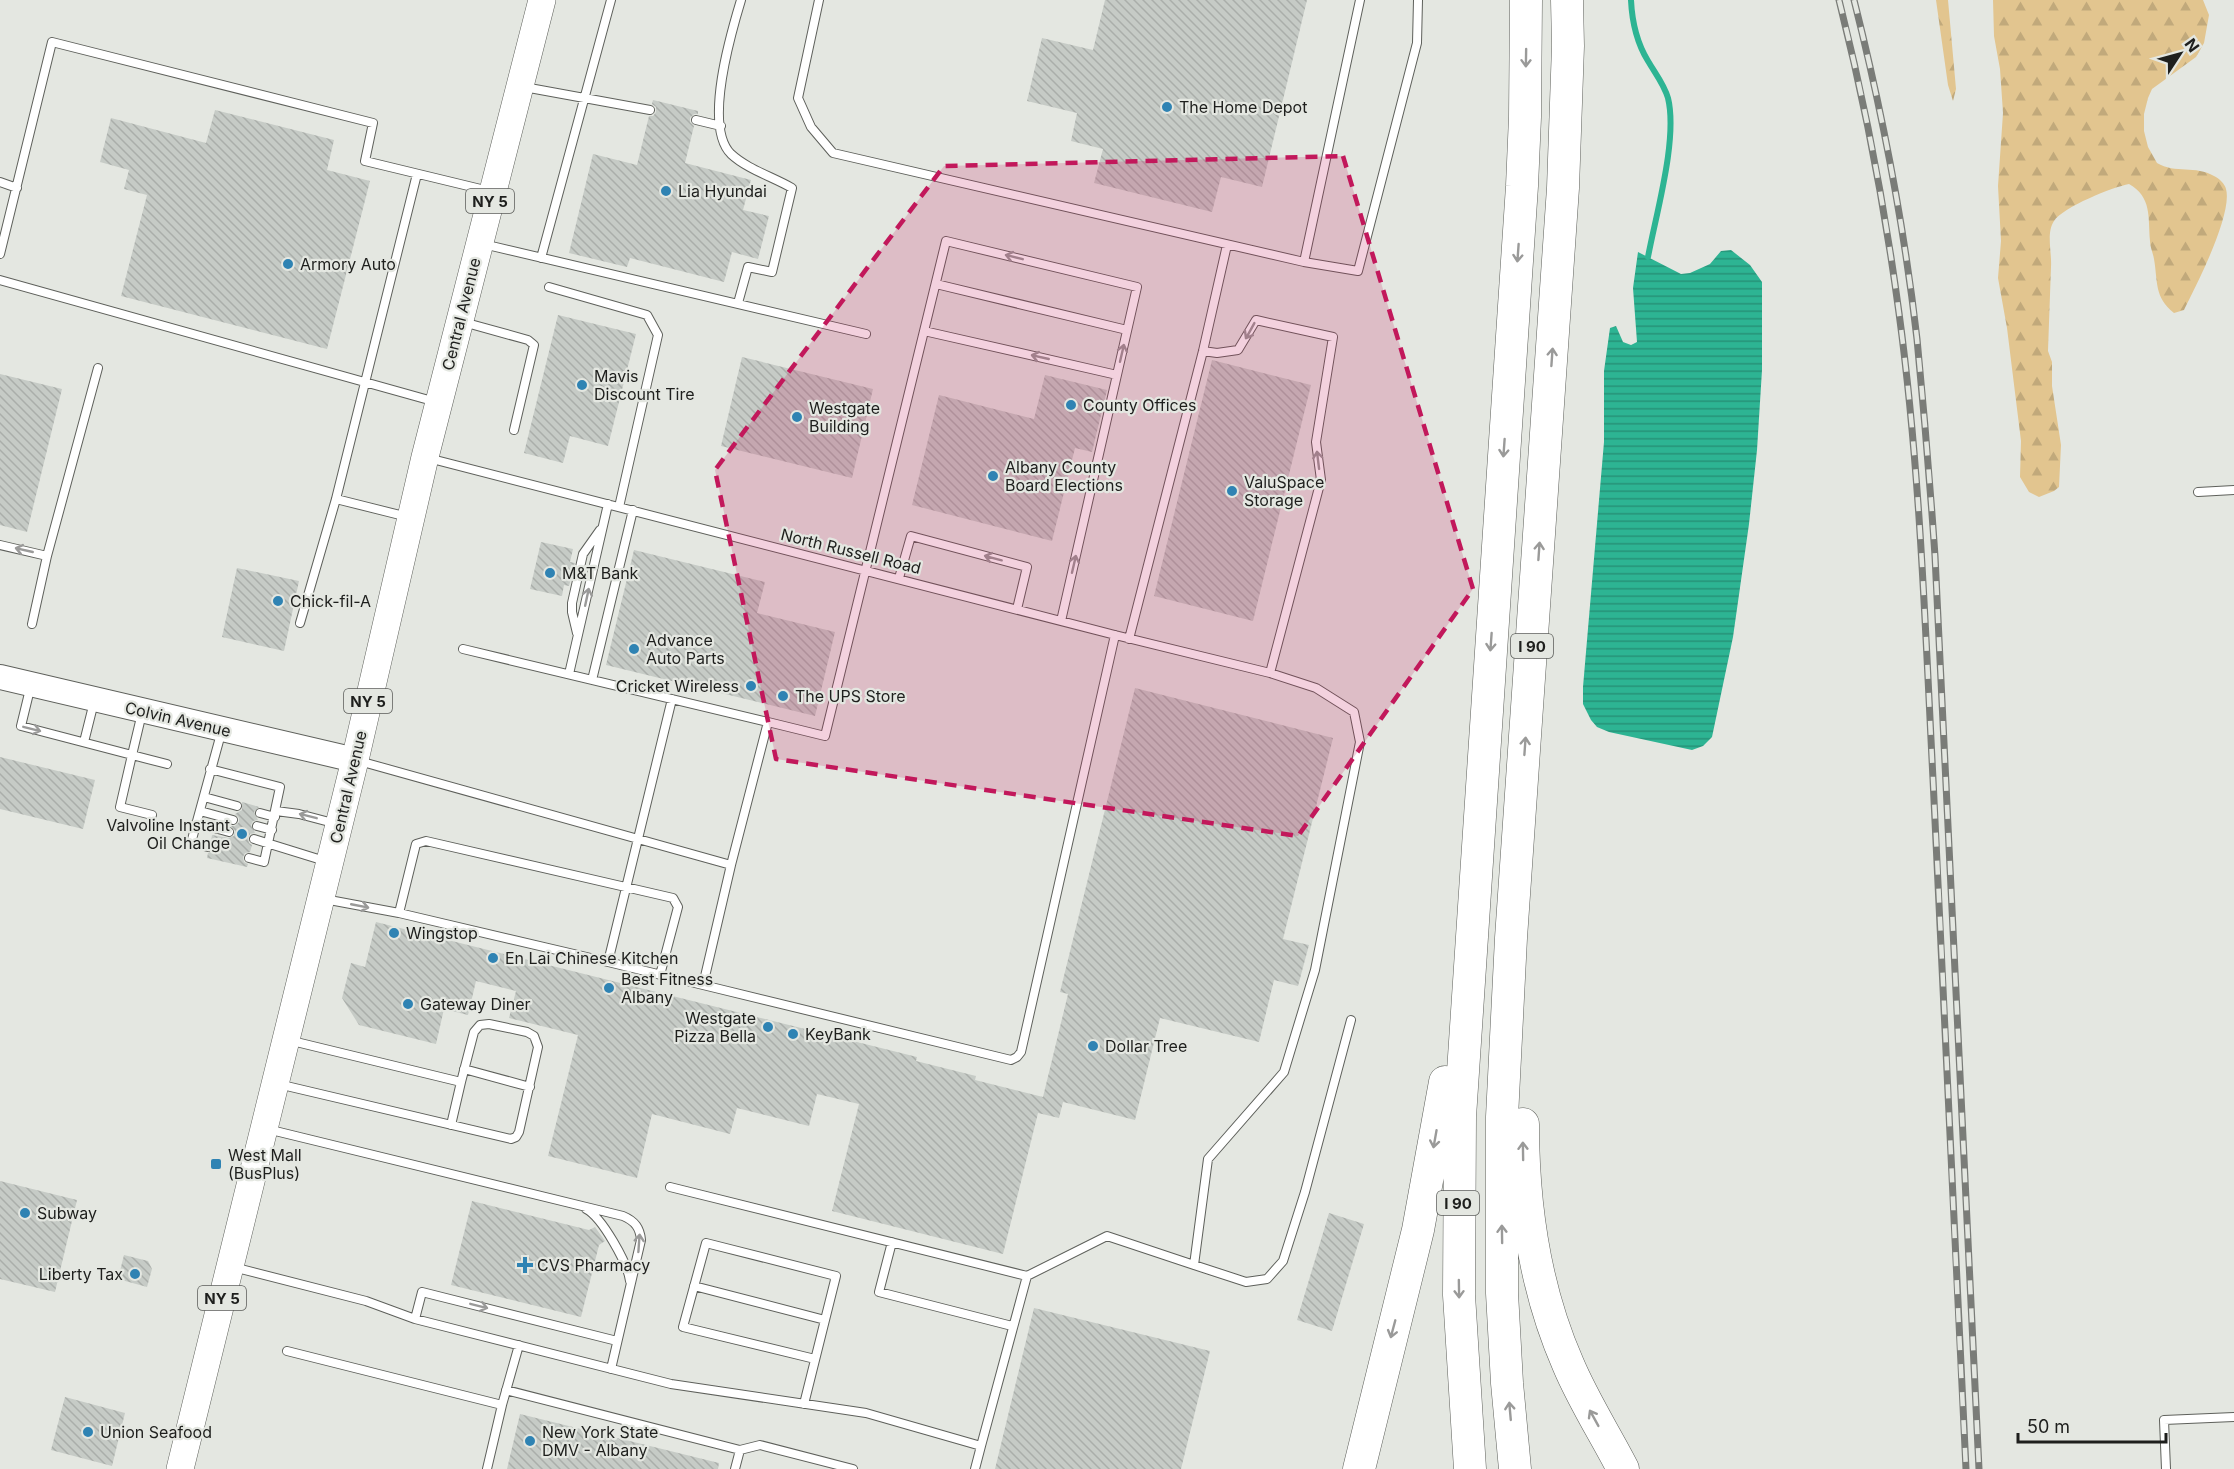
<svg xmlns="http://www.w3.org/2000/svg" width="2234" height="1469" font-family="Inter,sans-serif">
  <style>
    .forest { fill: url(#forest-firs) }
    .water { fill: url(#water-rules) }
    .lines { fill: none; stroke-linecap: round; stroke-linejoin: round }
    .stream { stroke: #2db493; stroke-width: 6 }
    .building { fill: url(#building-back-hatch) }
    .lane-casing { stroke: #5e605b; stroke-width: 10 }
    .secondary-casing { stroke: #5e605b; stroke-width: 26 }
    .primary-casing { stroke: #5e605b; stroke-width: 28 }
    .highway-casing { stroke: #5e605b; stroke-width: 33 }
    .lane { stroke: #fff; stroke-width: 8 }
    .secondary { stroke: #fff; stroke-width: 24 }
    .primary { stroke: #fff; stroke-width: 27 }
    .highway { stroke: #fff; stroke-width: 32 }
    .rail-casing { stroke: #7a7c78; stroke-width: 7 }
    .rail { stroke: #e4e7e1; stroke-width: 4.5; stroke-dasharray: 14; stroke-linecap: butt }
    .oneway { stroke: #9a9a99 }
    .marked { fill: #c2185b; fill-opacity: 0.2; stroke: #c2185b; stroke-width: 4.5; stroke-dasharray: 12 8; stroke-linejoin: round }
    .poi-dot { fill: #2f83b3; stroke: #e4e7e1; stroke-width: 2 }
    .labels { text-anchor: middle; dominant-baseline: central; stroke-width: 4.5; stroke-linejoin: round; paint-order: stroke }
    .shield { fill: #e4e7e1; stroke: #595b58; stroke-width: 1.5 }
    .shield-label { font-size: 15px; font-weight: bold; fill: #1e1f1d }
    .poi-label { font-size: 16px; fill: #1e1f1d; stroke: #e4e7e1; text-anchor: start }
    .street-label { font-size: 16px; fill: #1e1f1d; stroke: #e4e7e1 }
  </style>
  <defs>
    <pattern id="forest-firs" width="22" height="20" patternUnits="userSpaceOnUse" patternTransform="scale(1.5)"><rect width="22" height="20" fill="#e2c58f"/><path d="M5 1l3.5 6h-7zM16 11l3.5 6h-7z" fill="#c1a97b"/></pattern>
    <pattern id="water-rules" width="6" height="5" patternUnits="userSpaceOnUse" patternTransform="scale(1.5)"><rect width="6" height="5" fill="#2db493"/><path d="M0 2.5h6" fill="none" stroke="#269277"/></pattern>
    <pattern id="building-back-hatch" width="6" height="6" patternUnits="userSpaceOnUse" patternTransform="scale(1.5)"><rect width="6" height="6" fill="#c6cbc6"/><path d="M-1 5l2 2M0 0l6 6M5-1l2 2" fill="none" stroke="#aaaeaa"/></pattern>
  </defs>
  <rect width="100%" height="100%" fill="#e4e7e1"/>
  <path class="forest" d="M1936,0H1948L1956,89L1953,101L1948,85Z
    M1993,0H2203L2209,15L2204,43L2196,57L2152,89L2148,98L2144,114V131L2148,147L2157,163C2175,174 2196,165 2214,176C2219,178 2225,184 2226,189C2233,214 2196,286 2184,310L2174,313C2154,297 2158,282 2154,259C2153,253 2150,247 2150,241C2148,217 2152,197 2129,184C2113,187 2063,207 2054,221C2046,233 2052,253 2051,267C2050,295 2049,323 2048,351L2052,362V386L2061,445L2059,487L2054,491L2039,497L2029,492L2020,477L2021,441L2007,328L1998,278L2001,241L1998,186L2003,113L2000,69L1994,36Z"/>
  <path class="water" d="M1731,250L1750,265L1762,282V370L1757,450L1749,524L1733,637L1712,737L1703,746L1692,750L1609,732L1597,727L1591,720L1583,704V687L1604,442V371L1610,328L1616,326L1623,342L1631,345L1637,342L1633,288L1638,252L1681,274L1690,273L1710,264L1721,251Z"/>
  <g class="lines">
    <path class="stream" d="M1631,0C1632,21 1637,43 1648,61C1655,73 1664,84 1668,98C1678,139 1656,214 1648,257"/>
  </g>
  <path class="building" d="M1105,0H1307L1262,187L1221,177L1212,212L1094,183L1103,149L1071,141L1077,113L1027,101L1042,38L1093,50Z
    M653,100L698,111V114H694L690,118V122L694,126L685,163L751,180L743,210L769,216L758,259L732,252L724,282L630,258L627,267L569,253L593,154L637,165L649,116H653L656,112V107L652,104Z
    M215,110L334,140L327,170L370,181L327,349L121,296L147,195L124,189L129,170L100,162L111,118L206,143Z
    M558,315L636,334L608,446L570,436L563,463L524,453Z
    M742,357L873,389L852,478L721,446Z
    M1212,360L1311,385L1253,621L1154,596Z
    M0,374L62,389L27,532L0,525Z
    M1045,375L1107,390L1092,452L1075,448L1052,541L912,505L939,395L1034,419Z
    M541,542L573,549L570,562L575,563L569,586L564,585L562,596L530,589Z
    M634,550L765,582L757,613L835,632L815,716L606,665Z
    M237,568L299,581L284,651L222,637Z
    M1135,688L1333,738L1283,939L1309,945L1298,986L1274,980L1259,1042L1160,1018L1135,1120L1063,1102L1059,1118L1038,1113L1003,1254L832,1211L859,1104L817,1094L809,1126L737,1108L730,1134L652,1114L637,1178L548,1156L578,1035L509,1018L516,991L476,981L468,1015L444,1009L436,1044L359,1025L342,998L351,963L365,967L376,922L917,1057L916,1061L976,1076L975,1080L1043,1097L1068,994L1060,992Z
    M0,757L95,780L83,829L0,809Z
    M242,802L259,807L254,812L258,820L253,821L251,825L255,833L250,834L248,838L249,843L252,845L250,852L245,853L243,857L244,862L248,864L247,867L207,858L208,853L215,849V845L211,841L212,835L228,838L234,836L235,831L231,826H235L239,822V818L235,814L242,810Z
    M0,1181L77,1200L55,1292L0,1279Z
    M472,1201L589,1230L595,1227L605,1241L599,1245L581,1317L451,1285Z
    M1329,1213L1364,1224L1332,1331L1297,1320Z
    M124,1255L148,1261L152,1269L147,1287L118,1279Z
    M1034,1308L1210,1351L1181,1469H995Z
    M65,1397L125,1413L112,1466L51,1450Z
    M520,1414L719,1463L718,1469H507Z"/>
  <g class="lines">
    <g class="lane-casing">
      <path id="lane" d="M819,0L798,98L811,127L833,153L1304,262L1360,0
        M524,87L650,110
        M696,120L721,126
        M0,182L17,188
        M483,244L866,334
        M0,254L52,42L373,123L365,161L489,191
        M541,258L611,0
        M1304,262L1358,271L1417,43L1418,0
        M0,280L436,402
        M936,284L1127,330
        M549,287L647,315L658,335L619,507
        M738,303L748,267L772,272L792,188C773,177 747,169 731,154C703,126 731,33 741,0
        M463,322L528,340L534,345L514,430
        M924,331L1117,375
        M1203,351L1217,353L1238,350L1256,320L1333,337L1316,442L1321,480L1270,673
        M428,458L1115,635L1270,673L1316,688L1354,712L1360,742L1315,970L1284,1072L1208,1159L1194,1265L1107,1236L1027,1276L981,1446
        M2198,492L2234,490
        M336,499L408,517
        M0,545L47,556
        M899,578L911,536L1027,567L1017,609
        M300,623L336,499L417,174
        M32,624L47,556L98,368
        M577,633L572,612V603L583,554L600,530
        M1129,639L1203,351L1227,245
        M463,649L768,722
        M569,674L608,504
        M592,680L633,510
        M31,685L21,726L132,755L142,713
        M672,699L608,962L703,985
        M84,742L94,702
        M359,761L731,865L703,985L1011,1060L1017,1057L1021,1052L1115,635
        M210,769L280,787L264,862L249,858
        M204,797L237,806
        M200,811L233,820
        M276,811L299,814L337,824
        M260,813L275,817
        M152,815L120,807L132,755L167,764
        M196,823L229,832
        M257,826L272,830
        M254,839L328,862
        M209,847L191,843L222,730
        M731,865L768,722L825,736L946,241L1137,287L1061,621
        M324,899L399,913
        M608,962L399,913L416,844L426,841L673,898L678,907L660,975
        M464,1069L530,1087
        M278,1084L511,1139L516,1137L519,1132L538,1047L534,1036L527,1032L489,1024L480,1025L474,1032L461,1082L288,1040
        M451,1125L461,1082
        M267,1129L623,1216C635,1221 640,1228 641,1240L611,1369
        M670,1187L1027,1276
        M586,1209C602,1217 628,1264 630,1281
        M892,1242L879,1292L1012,1326
        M1194,1265L1246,1282L1267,1279L1283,1261L1305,1192L1351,1020
        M233,1267L366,1301L415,1319L671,1384L866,1413L981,1446L975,1469
        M694,1286L825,1320
        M415,1319L422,1292L617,1341
        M287,1351L502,1405L519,1345
        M506,1390L740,1450L760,1445L853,1469
        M804,1404L836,1276L706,1243L683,1327L815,1359
        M487,1469L502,1405
        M735,1469L740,1450
        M2166,1469L2164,1420L2234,1417"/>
    </g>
    <g class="secondary-casing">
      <path id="secondary" d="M0,677L355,760"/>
    </g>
    <g class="primary-casing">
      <path id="primary" d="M180,1469L355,760L425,457L542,0"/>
    </g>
    <g class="highway-casing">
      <path id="highway" d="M1523,1124C1523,1205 1535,1289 1568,1364C1583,1400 1605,1434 1623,1469
        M1359,1469L1418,1230L1445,1082
        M1470,1469L1459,1295L1460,1117L1522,186L1525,117L1526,0
        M1515,1469L1507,1383L1502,1293V1117L1511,938L1563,188L1568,46L1567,0"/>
    </g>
    <use href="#lane" class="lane"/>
    <use href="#secondary" class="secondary"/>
    <use href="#primary" class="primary"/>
    <use href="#highway" class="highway"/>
    <g class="rail-casing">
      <path id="rail" d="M1839,0C1865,103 1885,208 1899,313C1920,468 1925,624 1933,779C1945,1009 1954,1239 1966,1469
        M1854,0C1882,111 1904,225 1917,339C1924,411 1930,483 1935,556L1979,1469"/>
    </g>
    <use href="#rail" class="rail"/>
  </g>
  <defs><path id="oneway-shaft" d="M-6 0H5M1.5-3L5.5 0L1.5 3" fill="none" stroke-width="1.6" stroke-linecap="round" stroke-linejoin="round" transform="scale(1.5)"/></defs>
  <g class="oneway">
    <use href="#oneway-shaft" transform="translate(1526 58) rotate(91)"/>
    <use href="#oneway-shaft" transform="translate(1518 253) rotate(94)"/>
    <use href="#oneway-shaft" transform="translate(1014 257) rotate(-166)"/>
    <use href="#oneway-shaft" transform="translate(1250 331) rotate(119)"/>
    <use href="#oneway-shaft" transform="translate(1122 353) rotate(-77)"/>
    <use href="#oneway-shaft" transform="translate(1040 357) rotate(-167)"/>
    <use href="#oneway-shaft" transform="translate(1552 357) rotate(-86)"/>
    <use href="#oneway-shaft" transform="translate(1504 448) rotate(94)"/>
    <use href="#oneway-shaft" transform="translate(1318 460) rotate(-97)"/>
    <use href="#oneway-shaft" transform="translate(24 550) rotate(-167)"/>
    <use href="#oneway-shaft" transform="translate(1539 551) rotate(-86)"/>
    <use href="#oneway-shaft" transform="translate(993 558) rotate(-165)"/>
    <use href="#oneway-shaft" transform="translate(1074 564) rotate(-77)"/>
    <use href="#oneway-shaft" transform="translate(587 597) rotate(-78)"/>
    <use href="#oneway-shaft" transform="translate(1491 642) rotate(94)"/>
    <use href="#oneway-shaft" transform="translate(32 729) rotate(14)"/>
    <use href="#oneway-shaft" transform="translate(1525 746) rotate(-86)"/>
    <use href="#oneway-shaft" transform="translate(308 816) rotate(-166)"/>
    <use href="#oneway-shaft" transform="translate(360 906) rotate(11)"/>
    <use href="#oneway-shaft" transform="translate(1435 1139) rotate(100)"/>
    <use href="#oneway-shaft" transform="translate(1523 1151) rotate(-91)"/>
    <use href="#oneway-shaft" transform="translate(1502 1234) rotate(-91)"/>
    <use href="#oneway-shaft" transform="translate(639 1243) rotate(-86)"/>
    <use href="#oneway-shaft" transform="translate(1459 1289) rotate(89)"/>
    <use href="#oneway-shaft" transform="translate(479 1306) rotate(14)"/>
    <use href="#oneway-shaft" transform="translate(1393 1329) rotate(105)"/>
    <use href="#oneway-shaft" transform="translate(1510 1411) rotate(-95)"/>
    <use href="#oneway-shaft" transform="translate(1594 1418) rotate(-119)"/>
  </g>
  <path class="marked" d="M1343,156L1473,589L1298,836L776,759L715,470L944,166Z"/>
  <g class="poi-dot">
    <circle cx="1167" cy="107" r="6"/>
    <circle cx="666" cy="191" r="6"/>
    <circle cx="288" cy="264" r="6"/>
    <circle cx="582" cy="385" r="6"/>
    <circle cx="1071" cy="405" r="6"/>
    <circle cx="797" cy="417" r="6"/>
    <circle cx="993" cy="476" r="6"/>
    <circle cx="1232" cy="491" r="6"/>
    <circle cx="550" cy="573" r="6"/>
    <circle cx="278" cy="601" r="6"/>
    <circle cx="634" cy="649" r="6"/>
    <circle cx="751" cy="686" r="6"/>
    <circle cx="783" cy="696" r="6"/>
    <circle cx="242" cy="834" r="6"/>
    <circle cx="394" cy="933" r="6"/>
    <circle cx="493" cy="958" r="6"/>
    <circle cx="609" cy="988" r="6"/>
    <circle cx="408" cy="1004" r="6"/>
    <circle cx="768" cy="1027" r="6"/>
    <circle cx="793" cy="1034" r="6"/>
    <circle cx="1093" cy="1046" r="6"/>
    <rect x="210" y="1158" width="12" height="12" rx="3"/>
    <circle cx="25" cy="1213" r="6"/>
    <path d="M522 1256h6v6h6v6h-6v6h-6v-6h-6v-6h6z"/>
    <circle cx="135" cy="1274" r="6"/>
    <circle cx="88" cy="1432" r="6"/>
    <circle cx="530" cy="1441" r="6"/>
  </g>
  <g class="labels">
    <g class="shield">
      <rect x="466" y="189" width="48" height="24" rx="4.5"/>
      <rect x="1511" y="634" width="42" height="24" rx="4.5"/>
      <rect x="344" y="689" width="48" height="24" rx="4.5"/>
      <rect x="1437" y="1191" width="42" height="24" rx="4.5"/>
      <rect x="198" y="1286" width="48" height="24" rx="4.5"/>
    </g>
    <g class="shield-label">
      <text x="490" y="201">NY 5</text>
      <text x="1532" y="646">I 90</text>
      <text x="368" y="701">NY 5</text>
      <text x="1458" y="1203">I 90</text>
      <text x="222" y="1298">NY 5</text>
    </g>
    <g class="poi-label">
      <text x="1179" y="107">The Home Depot</text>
      <text x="678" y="191">Lia Hyundai</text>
      <text x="300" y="264">Armory Auto</text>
      <text x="594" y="376">Mavis<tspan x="594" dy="18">Discount Tire</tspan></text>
      <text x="1083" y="405">County Offices</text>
      <text x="809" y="408">Westgate<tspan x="809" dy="18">Building</tspan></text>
      <text x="1005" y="467">Albany County<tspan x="1005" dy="18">Board Elections</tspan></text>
      <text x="1244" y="482">ValuSpace<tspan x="1244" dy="18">Storage</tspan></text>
      <text x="562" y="573">M&amp;T Bank</text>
      <text x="290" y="601">Chick-fil-A</text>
      <text x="646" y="640">Advance<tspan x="646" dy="18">Auto Parts</tspan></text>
      <text x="739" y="686" text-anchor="end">Cricket Wireless</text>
      <text x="795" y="696">The UPS Store</text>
      <text x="230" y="825" text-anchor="end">Valvoline Instant<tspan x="230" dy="18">Oil Change</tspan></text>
      <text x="406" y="933">Wingstop</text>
      <text x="505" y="958">En Lai Chinese Kitchen</text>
      <text x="621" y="979">Best Fitness<tspan x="621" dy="18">Albany</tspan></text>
      <text x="420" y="1004">Gateway Diner</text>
      <text x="756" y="1018" text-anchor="end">Westgate<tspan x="756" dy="18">Pizza Bella</tspan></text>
      <text x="805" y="1034">KeyBank</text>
      <text x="1105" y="1046">Dollar Tree</text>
      <text x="228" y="1155">West Mall<tspan x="228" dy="18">(BusPlus)</tspan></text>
      <text x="37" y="1213">Subway</text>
      <text x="537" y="1265">CVS Pharmacy</text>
      <text x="123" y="1274" text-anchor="end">Liberty Tax</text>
      <text x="100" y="1432">Union Seafood</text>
      <text x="542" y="1432">New York State<tspan x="542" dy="18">DMV - Albany</tspan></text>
    </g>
    <g class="street-label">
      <text transform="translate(461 314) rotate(-76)">Central Avenue</text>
      <text transform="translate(851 551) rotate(14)">North Russell Road</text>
      <text transform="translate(178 719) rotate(13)">Colvin Avenue</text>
      <text transform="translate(348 787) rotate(-77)">Central Avenue</text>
    </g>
  </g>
  <g transform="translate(2180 54) rotate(54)" stroke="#e4e7e1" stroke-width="4.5" paint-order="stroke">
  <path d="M0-4.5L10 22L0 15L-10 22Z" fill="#1e1f1d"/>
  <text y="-9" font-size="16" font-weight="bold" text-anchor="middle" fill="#1e1f1d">N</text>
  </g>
  <path d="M2018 1433v9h148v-9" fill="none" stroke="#1e1f1d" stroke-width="3"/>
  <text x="2027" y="1433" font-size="18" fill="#1e1f1d" stroke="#e4e7e1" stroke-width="4.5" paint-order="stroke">50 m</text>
</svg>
